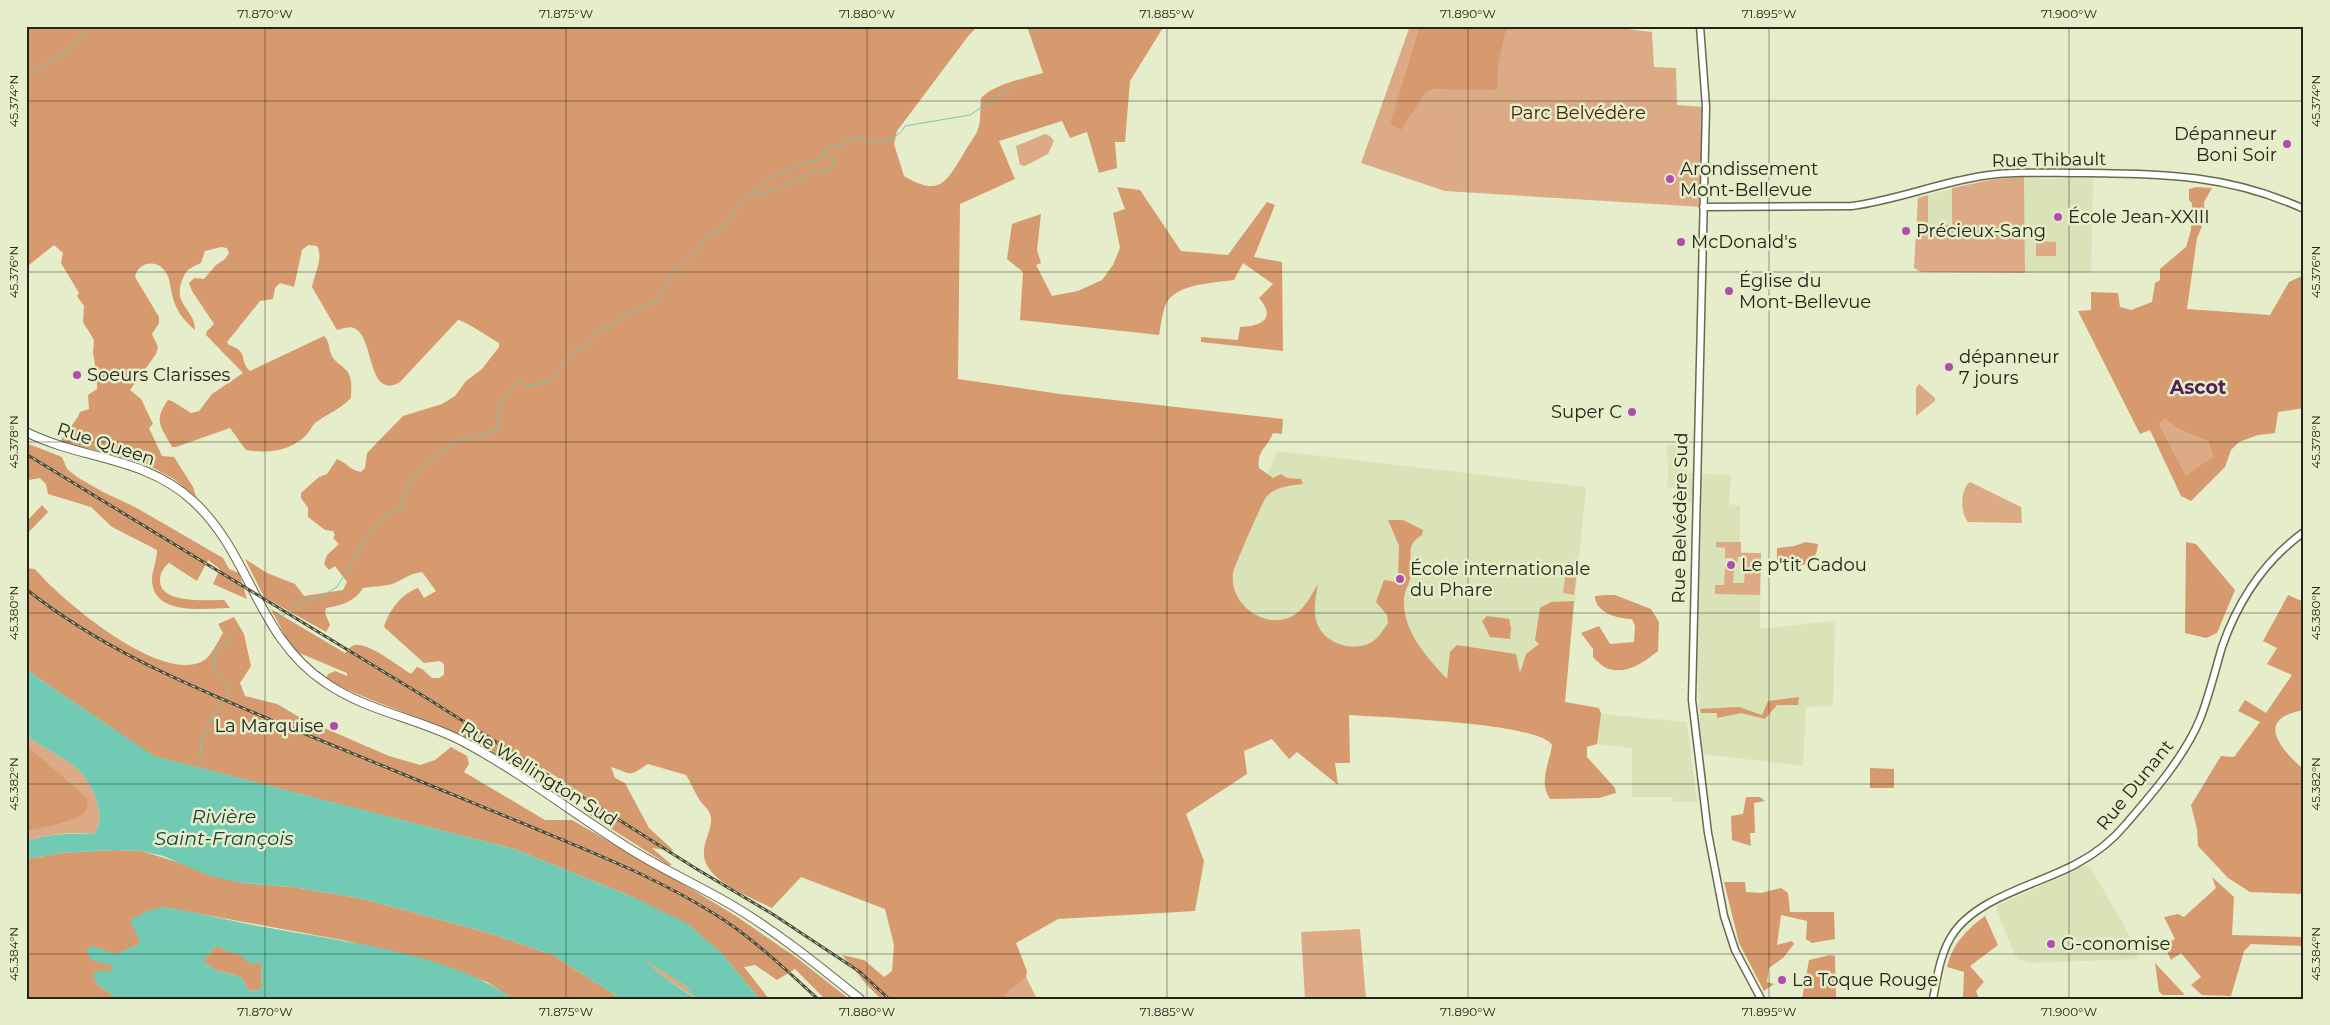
<svg xmlns="http://www.w3.org/2000/svg" width="2330" height="1025" font-family="Montserrat,sans-serif">
  <style>
    .built { fill: #dae2b8 }
    .green { fill: #ddaa86 }
    .forest { fill: #d69a6e; fill-rule: evenodd }
    .water { fill: #71cab4; fill-rule: evenodd }
    .lines { fill: none; stroke-linecap: round; stroke-linejoin: round }
    .stream { stroke: #71cab4; stroke-width: 1 }
    .secondary-casing { stroke: #666b4c; stroke-width: 9 }
    .primary-casing { stroke: #666b4c; stroke-width: 10 }
    .secondary { stroke: #fff; stroke-width: 6 }
    .primary { stroke: #fff; stroke-width: 8 }
    .rail-casing { stroke: #4c4f3e; stroke-width: 3 }
    .rail { stroke: #e6edca; stroke-width: 1; stroke-dasharray: 4; stroke-linecap: butt }
    .ticks { fill: none; stroke: #222417; stroke-width: 1; stroke-opacity: 0.45 }
    .poi-dot { fill: #b04bb0; stroke: #e6edca; stroke-width: 2 }
    .labels { text-anchor: middle; dominant-baseline: central; stroke-width: 5; stroke-linejoin: round; paint-order: stroke }
    .park-label { font-size: 18px; fill: #462000; stroke: #e6edca }
    .poi-label { font-size: 18px; fill: #222417; stroke: #e6edca; text-anchor: start }
    .street-label { font-size: 18px; fill: #222417; stroke: #e6edca }
    .neighbourhood-label { font-size: 19px; font-weight: bold; fill: #522152; stroke: #e6edca }
    .water-label { font-size: 19px; font-style: italic; fill: #174036; stroke: #e6edca }
    .neatline { fill: none; stroke: #222417; stroke-width: 2 }
    .ticks-label { font-size: 12px; text-anchor: middle; fill: #222417 }
  </style>
  <rect width="100%" height="100%" fill="#e6edca"/>
  <path class="built" d="M2024,177L2044,179L2093,178L2091,273H2025Z
    M1953,189L1952,245L1927,244L1928,195Z
    M1667,445L1689,446L1688,473L1731,475L1729,504L1740,506V552L1761,553L1760,629L1835,621L1833,706L1806,707L1803,766L1702,754L1698,691L1697,634L1702,504L1687,503V489L1667,487L1669,458H1667Z
    M1277,451L1586,487L1562,732L1333,713L1212,612Z
    M1601,714L1687,722L1697,802H1673V797H1632V748L1597,744Z
    M2084,866L2090,867L2126,929L2138,954L2136,959L2031,963L2020,960L2015,955L1997,911V906Z"/>
  <path class="green" d="M1410,26H1602L1652,32L1654,67L1676,68L1677,105L1706,107L1703,207L1445,191L1361,163Z
    M1045,134L1050,136L1054,141L1048,154L1025,166L1020,165L1016,146Z
    M2024,177L2025,273L1921,272L1914,268L1918,198L1928,195V225H1952V188L1995,179Z
    M2036,241L2056,242V256H2036Z
    M1919,384L1935,398V401L1916,416V388Z
    M2165,419L2180,430L2208,441L2213,456L2186,475L2159,424Z
    M1970,482L2021,507L2022,523L1968,522C1960,513 1960,489 1970,482Z
    M1716,542H1741V553H1761L1760,595L1715,594V585H1724L1725,567H1734L1733,583H1744L1746,560L1745,557H1738L1737,563L1733,562V558H1725V548L1716,547Z
    M1567,562L1578,564L1574,595L1563,593Z
    M26,735C42,748 63,756 78,769C92,783 109,818 93,834C69,832 49,834 26,841V831L63,822L26,819Z
    M1360,929L1366,999H1305L1301,932Z
    M637,954L686,986L696,998L666,979Z
    M1026,977L1037,999H951L982,982Z"/>
  <path class="forest" d="M26,26H978L969,35L897,131L894,144L904,176C939,197 946,183 964,153C968,145 977,135 979,126C981,118 980,107 981,98C996,83 1023,79 1043,73L1027,26H1164L1130,81L1125,142H1115L1117,168L1099,173L1087,132L1070,138L1062,121L999,141L1015,179L960,204L958,379L1060,394L1283,419L1282,434L1273,433C1268,447 1256,451 1259,468L1273,478L1281,474L1287,478L1301,479L1303,484C1292,485 1275,487 1267,496C1263,500 1234,567 1233,573C1229,602 1261,628 1288,618C1303,613 1310,597 1318,584C1316,596 1313,608 1316,620C1321,642 1351,653 1370,643C1378,639 1383,630 1388,623L1387,615L1376,602L1384,580L1397,582L1398,578L1399,546L1388,520H1403L1423,530L1422,535C1405,545 1412,555 1411,572C1411,582 1405,589 1404,598C1402,631 1426,656 1447,679L1450,652L1457,645L1516,654L1520,673L1526,654L1539,644L1535,640L1540,608L1551,602L1574,601L1565,702L1599,708L1601,714L1597,744L1587,747V757L1615,788L1616,793L1599,798L1550,799C1538,782 1550,762 1552,745C1540,723 1381,717 1349,715L1350,763H1335L1338,785L1297,752L1289,759L1272,739L1244,751L1247,774L1186,814L1204,861L1195,911L1058,919L1016,943L1027,971L1026,977L1008,991L1004,999H881L867,985L842,955L864,960L884,977L892,971L894,945L885,909L801,877L772,908C751,897 702,880 704,852C704,840 712,830 711,818C710,809 703,806 699,799C694,791 691,783 686,775L648,764C627,778 633,774 611,767L615,778L625,783L649,828L674,851L652,848L672,865H668L582,810L593,801L543,768L534,774H525C495,755 466,736 433,723C397,709 361,698 326,679L328,674L335,671L347,676V673L297,652L285,636L271,609L345,653C349,649 352,644 358,645C372,645 398,666 411,674L417,667L422,669L432,678H439L444,675V664L440,661L424,663L384,627C388,612 402,593 418,588L424,598L436,591L422,572C410,573 403,580 392,584C382,587 373,586 363,588C356,601 340,606 326,608L325,613L330,625L326,632L264,597L245,559L267,573L295,584L304,596L343,590L347,582L335,566L329,570L324,564L327,555L339,544L333,538L335,535L333,531L325,530L308,517V508L301,498V493L319,477L327,474L337,459C347,463 351,471 361,472L365,468L367,453L403,416L442,404L455,396L466,381L482,369L499,347V343C490,338 464,320 458,320L400,382C368,401 374,340 356,329C350,325 343,329 337,330L312,287C314,274 324,259 317,246L308,245L302,250L294,287L280,283L275,288L273,299L260,301L227,342L229,345C250,352 238,360 250,371L324,336C330,342 328,346 331,354C334,362 342,365 347,371C353,379 351,390 351,398C341,409 327,414 315,423C312,426 311,429 308,433C293,451 268,454 246,450L230,428L176,447H172C161,427 153,421 168,400L172,401L191,413L199,411L212,394L243,373L206,335L207,331L214,324L192,291L189,283L194,278L204,279L216,265L225,259L229,253L227,248L221,247L205,251L201,263C192,267 186,269 183,278C171,305 195,308 195,330C183,320 175,309 172,294C170,287 170,277 165,271C156,259 138,262 135,277L159,317V323L152,334L158,347L156,354L130,390L141,399L153,424L149,428L162,456L174,457L193,487L196,497L174,479L146,464L61,441C66,430 76,423 80,412L89,409L88,395L97,389V376L93,353L94,340L83,322L84,306L77,296L79,293L61,263L63,253L54,245L29,265L26,262Z
    M1420,26H1507L1498,64L1497,90L1432,89L1426,92L1401,130L1390,124Z
    M1117,187L1140,190L1181,251L1228,255L1267,202L1275,205L1254,257L1282,262L1283,351L1201,342V337L1238,340L1240,327C1261,326 1277,319 1259,298L1273,284L1243,263L1234,280C1215,283 1176,283 1166,304C1162,313 1161,325 1159,335L1020,320L1023,272L1007,259L1012,224L1041,214L1037,250L1041,263L1036,265L1052,296L1078,291L1102,280L1113,265L1120,248L1113,213L1125,209Z
    M2196,187L2212,188L2204,202L2205,219L2197,238L2187,309L2270,315L2289,282L2304,275V408L2278,412L2275,433L2258,435L2239,442L2231,450L2225,467L2191,501L2181,496L2150,430L2140,434L2078,311L2091,310V292L2118,293L2120,307L2131,310L2152,302L2155,283L2160,280V269L2186,247L2191,230L2192,203L2189,200V189ZM2165,419L2180,430L2208,441L2213,456L2186,475L2159,424Z
    M26,443L62,457L67,469L77,477L103,492L135,507L223,558L229,569L239,573L247,599L213,584L220,569L208,560L197,581L169,563C164,567 160,573 160,580C159,604 208,600 224,600L230,608C206,608 153,617 152,580C152,570 157,561 157,550L112,527L91,507L48,494L46,484L40,478L29,480L26,486Z
    M42,505L48,512L26,535V522Z
    M1806,542L1818,544C1815,571 1798,565 1777,565V548L1794,546Z
    M2186,542L2196,544L2235,590L2217,633L2206,638L2185,633Z
    M26,568L35,569C61,600 160,684 203,661C211,657 218,641 223,633L218,624L234,617L244,634L251,666L240,683L245,696L277,704L299,717L389,756L420,765L435,760L451,747L467,756L469,764L464,772L545,820H572L698,893L736,916L797,958L849,999H825L795,969L777,980L755,965L744,967L769,999H760L721,953L633,897L514,849L153,756L41,680L26,668Z
    M1605,595H1615L1651,609L1659,622L1658,651C1644,662 1626,676 1606,668C1602,666 1597,661 1593,657V649L1581,633L1599,626L1610,644L1634,642L1635,626L1632,619C1619,619 1595,613 1595,596Z
    M2288,595L2304,602V710C2253,719 2281,749 2304,770V894L2250,892L2228,878L2198,846L2197,829L2191,805L2221,756L2234,757L2260,722L2238,711L2245,700L2266,713L2292,675L2267,664L2277,648L2263,641Z
    M1487,616L1509,619L1511,628L1510,639L1490,637L1482,621Z
    M1799,697L1798,705H1777L1765,719L1741,713L1717,718V713H1701L1700,709L1739,707L1762,715L1768,701Z
    M26,745L87,798C87,803 89,809 84,813C75,822 40,828 26,831Z
    M1870,768L1894,769V788H1870Z
    M1746,797H1760L1765,801L1754,803L1755,833H1750L1751,846L1732,840L1731,816L1743,814Z
    M113,850L142,851L243,883L293,887L364,899L489,933L553,955L621,999H513L487,982L435,963L347,941L163,907L139,944L99,962L112,965L113,971H96L97,984L118,999H26V859L62,853Z
    M2212,877L2234,897L2232,935L2304,937V946L2251,944L2244,951L2231,996L2202,995L2191,985L2201,977L2181,953L2171,960L2164,945L2175,939L2164,917L2178,914L2184,917L2216,888Z
    M1724,882H1745L1746,892L1761,893L1781,888L1788,893L1790,912H1834L1835,939L1812,943L1806,939L1807,921L1781,915L1777,945L1792,941L1794,944L1783,958L1769,968L1767,982L1774,984L1764,991L1739,943Z
    M1985,916L1998,945L1970,966L1984,982L1976,991L1979,999H1963L1964,972L1947,967C1952,945 1967,929 1985,916Z
    M216,946H220L226,951L235,952L244,957L251,964L257,962L261,964L262,987L259,990L249,991L241,977L216,970L205,963V958Z
    M1830,955L1835,956L1836,999H1802L1809,960Z
    M2155,963L2185,995H2163L2159,992Z"/>
  <path class="water" d="M26,668L41,680L154,756L514,849L633,897L688,924L721,953L760,999H621L553,955L489,933L364,899L293,887L243,883L210,876L163,856L142,851L113,850L62,853L26,859V841C49,834 69,833 93,834C109,819 92,783 78,769C63,756 42,748 26,735ZM642,958L686,986L695,998L666,979Z
    M163,907C197,912 230,921 264,927C339,941 451,953 513,999H118L97,984L93,976L96,971H112V966L92,960L87,953L88,948L93,946L116,954L139,944L140,942L130,920L147,911ZM216,946C222,946 221,950 227,951C238,954 243,956 251,965L257,962L261,964L262,987L259,990L249,991L241,977L216,970L205,963V958Z"/>
  <g class="lines">
    <path class="stream" d="M26,76C54,61 70,49 91,26
      M751,194C761,198 804,178 814,170L824,172L832,166L834,160L824,154
      M277,618L286,614L296,604L322,596L337,587L373,527L385,516L401,508C402,503 402,497 404,493C411,476 446,444 463,439C476,435 483,436 497,429C499,407 500,397 518,383L529,385L549,383L558,370L574,352L585,347L598,330L609,327L631,312L657,301L676,268L698,250L707,234L720,230L748,196L775,175L810,161L819,160L827,147L842,145L856,136L862,137L871,143C884,140 899,139 905,126L970,115L1010,88
      M206,772L200,760L201,741L212,716L228,696L229,689L227,684L214,671L216,653L232,635"/>
    <g class="secondary-casing">
      <path id="secondary" d="M1700,26L1706,107L1692,700L1708,833L1724,916L1735,950L1761,999
        M1703,207L1852,206C1896,200 1938,183 1982,176C2015,171 2048,173 2081,173C2163,174 2227,174 2304,209
        M1933,999C1937,978 1940,955 1951,937C1974,898 2037,885 2076,864C2095,854 2112,841 2126,824C2152,794 2185,756 2200,719C2209,696 2215,671 2222,647C2238,601 2264,561 2304,532"/>
    </g>
    <g class="primary-casing">
      <path id="primary" d="M26,432C82,460 144,456 193,501C251,554 257,638 326,683C368,712 419,718 464,742C522,773 574,814 630,849C662,869 697,885 730,904C776,931 819,966 860,999"/>
    </g>
    <use href="#secondary" class="secondary"/>
    <use href="#primary" class="primary"/>
    <g class="rail-casing">
      <path id="rail" d="M26,454L425,697L695,868L774,915L860,972L889,999
        M26,589C101,649 188,685 276,722C358,756 440,789 522,823C586,850 654,876 713,913C752,937 785,969 818,999"/>
    </g>
    <use href="#rail" class="rail"/>
  </g>
  <path class="ticks" d="M265,26V999M566,26V999M867,26V999M1167,26V999M1468,26V999M1769,26V999M2069,26V999M26,101H2304M26,272H2304M26,442H2304M26,613H2304M26,784H2304M26,954H2304"/>
  <g class="poi-dot">
    <circle cx="2287" cy="144" r="5"/>
    <circle cx="1670" cy="179" r="5"/>
    <circle cx="2058" cy="217" r="5"/>
    <circle cx="1906" cy="231" r="5"/>
    <circle cx="1681" cy="242" r="5"/>
    <circle cx="1729" cy="291" r="5"/>
    <circle cx="1949" cy="367" r="5"/>
    <circle cx="77" cy="375" r="5"/>
    <circle cx="1632" cy="412" r="5"/>
    <circle cx="1731" cy="565" r="5"/>
    <circle cx="1400" cy="579" r="5"/>
    <circle cx="334" cy="726" r="5"/>
    <circle cx="2051" cy="944" r="5"/>
    <circle cx="1782" cy="980" r="5"/>
  </g>
  <g class="labels">
    <g class="park-label">
      <text x="1578" y="113">Parc Belvédère</text>
    </g>
    <g class="poi-label">
      <text x="2277" y="134" text-anchor="end">Dépanneur<tspan x="2277" dy="21">Boni Soir</tspan></text>
      <text x="1680" y="169">Arondissement<tspan x="1680" dy="21">Mont-Bellevue</tspan></text>
      <text x="2068" y="217">École Jean-XXIII</text>
      <text x="1916" y="231">Précieux-Sang</text>
      <text x="1691" y="242">McDonald's</text>
      <text x="1739" y="281">Église du<tspan x="1739" dy="21">Mont-Bellevue</tspan></text>
      <text x="1959" y="357">dépanneur<tspan x="1959" dy="21">7 jours</tspan></text>
      <text x="87" y="375">Soeurs Clarisses</text>
      <text x="1622" y="412" text-anchor="end">Super C</text>
      <text x="1741" y="565">Le p'tit Gadou</text>
      <text x="1410" y="569">École internationale<tspan x="1410" dy="21">du Phare</tspan></text>
      <text x="324" y="726" text-anchor="end">La Marquise</text>
      <text x="2061" y="944">G-conomise</text>
      <text x="1792" y="980">La Toque Rouge</text>
    </g>
    <g class="street-label">
      <text transform="translate(2049 160) rotate(-1)">Rue Thibault</text>
      <text transform="translate(106 444) rotate(18)">Rue Queen</text>
      <text transform="translate(1680 518) rotate(-89)">Rue Belvédère Sud</text>
      <text transform="translate(539 774) rotate(32)">Rue Wellington Sud</text>
      <text transform="translate(2135 785) rotate(-51)">Rue Dunant</text>
    </g>
    <g class="neighbourhood-label">
      <text x="2198" y="387">Ascot</text>
    </g>
    <g class="water-label">
      <text x="224" y="816">Rivière<tspan x="224" dy="22">Saint-François</tspan></text>
    </g>
  </g>
  <rect width="2330" height="1025" fill="none" stroke="#e6edca" stroke-width="55"/>
  <rect x="28" y="28" width="2274" height="970" class="neatline"/>
  <g class="ticks-label">
    <text x="265" y="18">71.870°W</text>
    <text x="566" y="18">71.875°W</text>
    <text x="867" y="18">71.880°W</text>
    <text x="1167" y="18">71.885°W</text>
    <text x="1468" y="18">71.890°W</text>
    <text x="1769" y="18">71.895°W</text>
    <text x="2069" y="18">71.900°W</text>
    <text transform="translate(2316 101) rotate(-90)" y="4">45.374°N</text>
    <text transform="translate(14 101) rotate(-90)" y="4">45.374°N</text>
    <text transform="translate(2316 272) rotate(-90)" y="4">45.376°N</text>
    <text transform="translate(14 272) rotate(-90)" y="4">45.376°N</text>
    <text transform="translate(2316 442) rotate(-90)" y="4">45.378°N</text>
    <text transform="translate(14 442) rotate(-90)" y="4">45.378°N</text>
    <text transform="translate(2316 613) rotate(-90)" y="4">45.380°N</text>
    <text transform="translate(14 613) rotate(-90)" y="4">45.380°N</text>
    <text transform="translate(2316 784) rotate(-90)" y="4">45.382°N</text>
    <text transform="translate(14 784) rotate(-90)" y="4">45.382°N</text>
    <text transform="translate(2316 954) rotate(-90)" y="4">45.384°N</text>
    <text transform="translate(14 954) rotate(-90)" y="4">45.384°N</text>
    <text x="265" y="1016">71.870°W</text>
    <text x="566" y="1016">71.875°W</text>
    <text x="867" y="1016">71.880°W</text>
    <text x="1167" y="1016">71.885°W</text>
    <text x="1468" y="1016">71.890°W</text>
    <text x="1769" y="1016">71.895°W</text>
    <text x="2069" y="1016">71.900°W</text>
  </g>
</svg>
